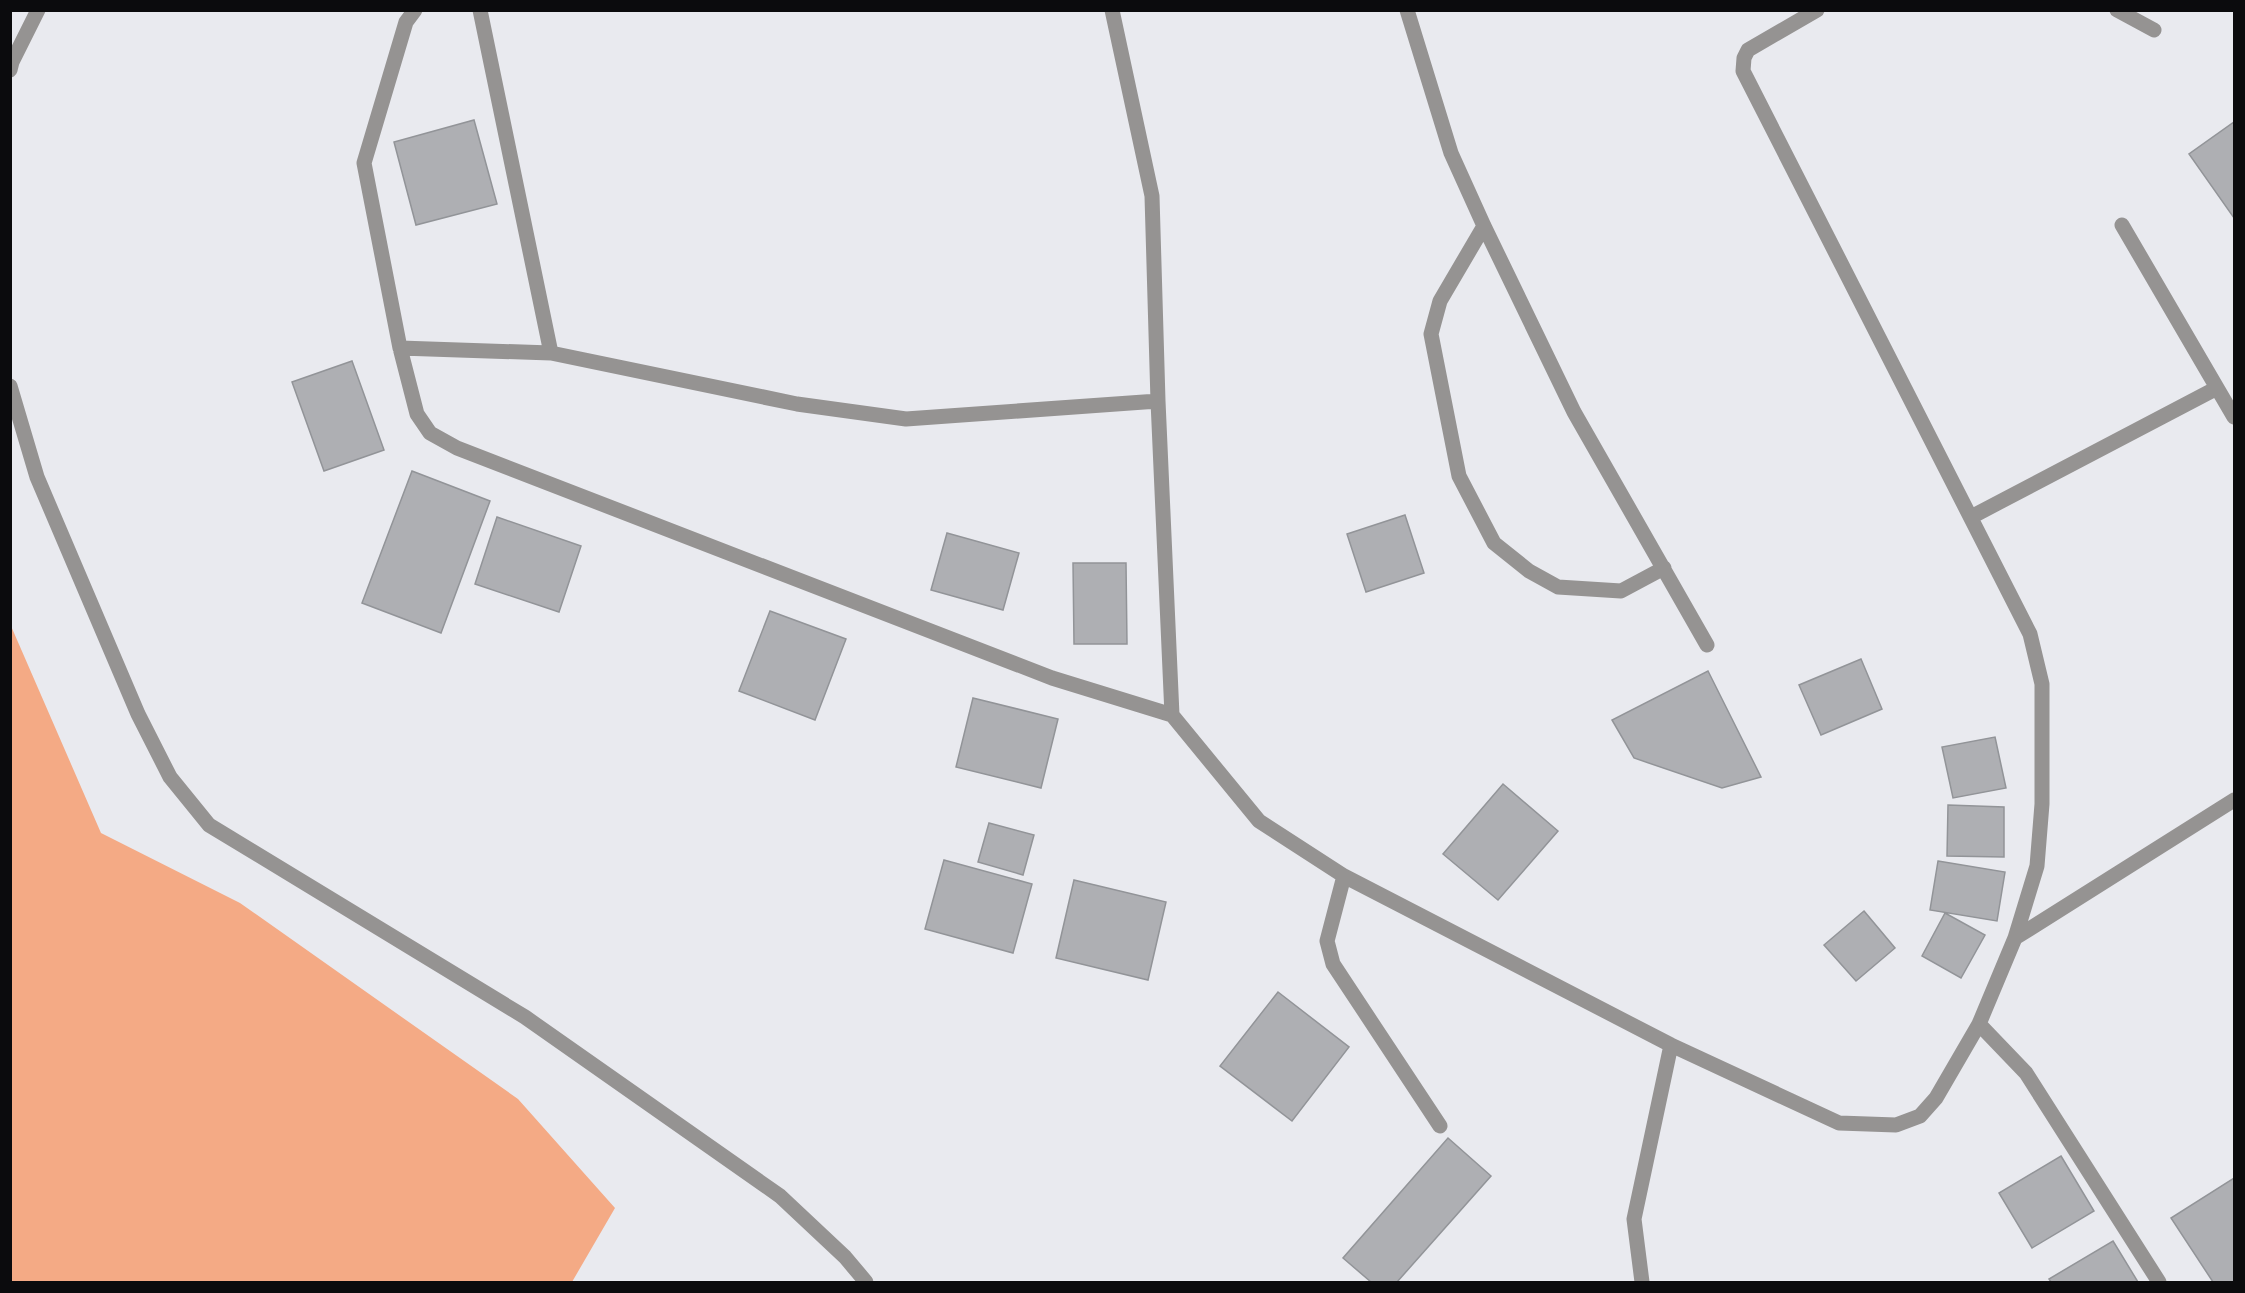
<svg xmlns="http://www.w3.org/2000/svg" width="2245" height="1293" font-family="'Titillium Web',sans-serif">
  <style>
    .green { fill: #f4aa85 }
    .building { fill: #aeafb3; stroke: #929498; stroke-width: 1.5 }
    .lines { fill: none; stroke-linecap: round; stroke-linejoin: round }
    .minor { stroke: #959392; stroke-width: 15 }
  </style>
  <rect width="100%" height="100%" fill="#e9eaef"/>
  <path class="green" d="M11,626L101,833L240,903L518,1099L615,1208L572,1282H11Z"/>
  <path class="building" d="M474,120L497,204L416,225L394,142Z
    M2234,122V218L2189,154Z
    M352,361L384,450L324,471L292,382Z
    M412,471L490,501L441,633L362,603Z
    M1405,515L1424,573L1366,592L1347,534Z
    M497,517L581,546L559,612L475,584Z
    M947,533L1019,553L1003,610L931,590Z
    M1073,563H1126L1127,644H1074Z
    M770,611L846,639L815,720L739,691Z
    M1861,659L1882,709L1821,735L1799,685Z
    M1708,671L1761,777L1722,788L1634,758L1612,720Z
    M973,698L1058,719L1041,788L956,767Z
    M1995,737L2006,788L1953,798L1942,747Z
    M1503,784L1558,831L1498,900L1443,854Z
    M1948,805L2004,807V857L1947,856Z
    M989,823L1034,835L1023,875L978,862Z
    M944,860L1032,884L1013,953L925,929Z
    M1938,861L2005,872L1997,921L1930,910Z
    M1074,880L1166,902L1148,980L1056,958Z
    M1864,911L1895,948L1856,981L1824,945Z
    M1945,913L1985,935L1961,978L1922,956Z
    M1278,992L1349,1047L1292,1121L1220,1066Z
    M1448,1138L1491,1176L1397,1282H1371L1343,1258Z
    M2061,1156L2094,1211L2032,1248L1999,1193Z
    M2234,1178V1282H2213L2171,1218Z
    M2113,1241L2138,1282H2051L2049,1279Z"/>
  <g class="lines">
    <path class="minor" d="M415,10L406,22L364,163L400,348L417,414L430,433L457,448L1052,678L1172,715
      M480,10L551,353
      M1112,10L1152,196L1158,401L1172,715L1259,821L1344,876L1671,1045L1839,1123L1896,1125L1920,1116L1936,1098L1979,1024L2015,938L2037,866L2042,804V684L2030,634L1743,71L1744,58L1748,50L1817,10
      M1407,10L1451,153L1484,226L1574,412L1707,645
      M2117,10L2154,30
      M10,70L12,62L38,10
      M2122,225L2234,417
      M1484,226L1440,301L1431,334L1459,476L1494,543L1529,571L1558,587L1621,591L1664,568
      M400,348L551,353L797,404L906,419L1158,401
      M10,386L37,477L138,714L170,777L209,825L525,1017L780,1196L845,1257L866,1282
      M1971,517L2217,388
      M1344,876L1327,941L1333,964L1440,1126
      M2015,938L2234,800
      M1979,1024L2026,1073L2159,1282
      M1642,1282L1634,1219L1671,1045"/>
  </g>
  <rect width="2245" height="1293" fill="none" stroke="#0b0b0d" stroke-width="24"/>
</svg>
